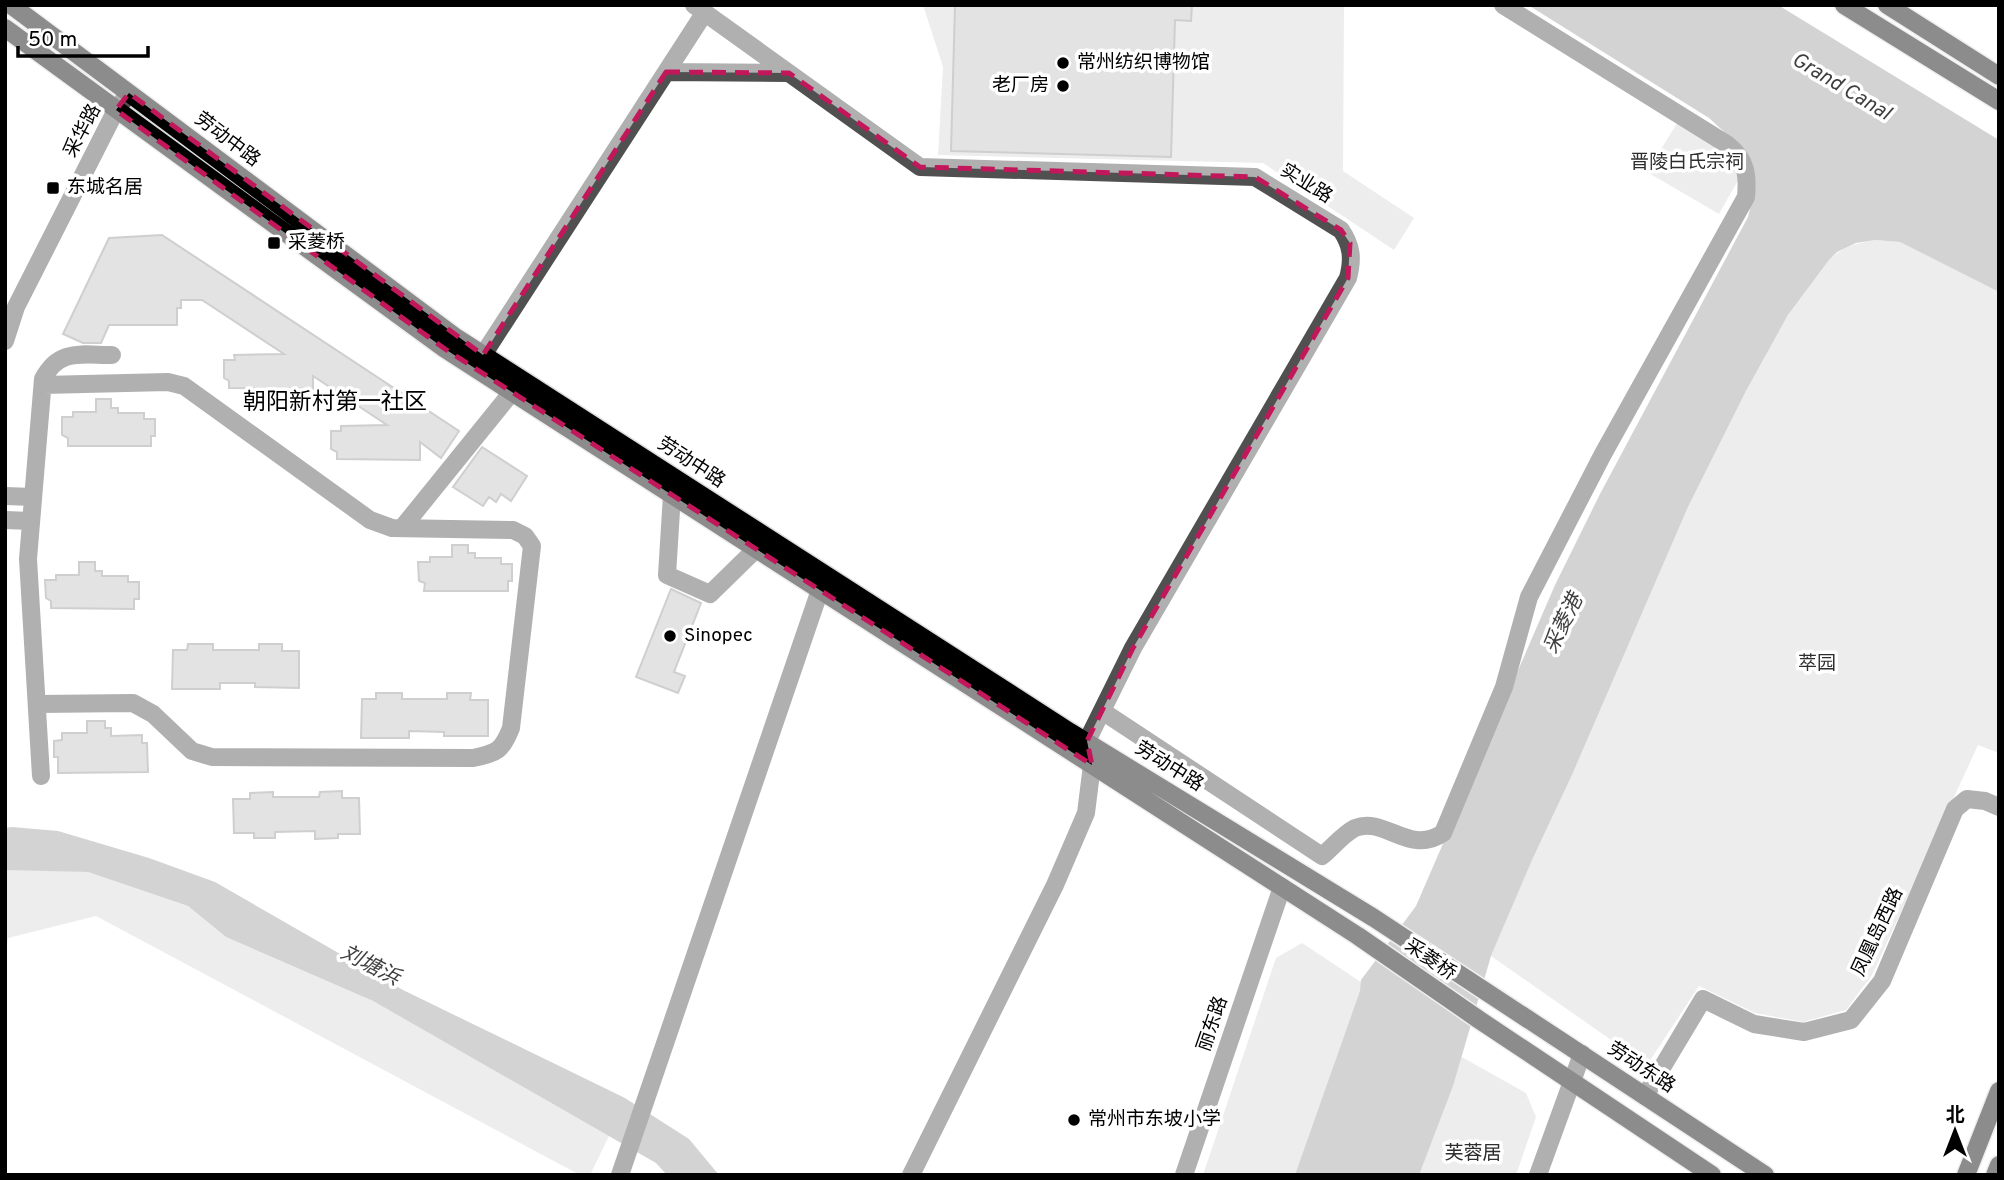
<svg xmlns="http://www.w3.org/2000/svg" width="2004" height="1180" font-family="Overpass,'Noto Sans SC',sans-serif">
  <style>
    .green { fill: #d7d7d7 }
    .water { fill: #9e9e9e }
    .building { fill: #c0c0c0; stroke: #949494; stroke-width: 2 }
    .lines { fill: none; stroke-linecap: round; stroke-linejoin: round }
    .major-casing { stroke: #dbdbdb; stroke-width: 21 }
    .minor { stroke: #505050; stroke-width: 18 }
    .major { stroke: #000; stroke-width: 18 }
    .marked { fill: none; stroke: #c2185b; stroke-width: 5; stroke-dasharray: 14 9; stroke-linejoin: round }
    .poi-dot { fill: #000; stroke: #fff; stroke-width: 2.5 }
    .labels { text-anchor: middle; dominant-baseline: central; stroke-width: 7; stroke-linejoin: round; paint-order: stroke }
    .poi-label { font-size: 19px; fill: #000; stroke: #fff; text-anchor: start }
    .street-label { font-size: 19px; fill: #000; stroke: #fff }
    .park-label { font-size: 19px; fill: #2e2e2e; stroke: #fff }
    .water-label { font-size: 21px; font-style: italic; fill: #3f3f3f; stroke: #fff }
    .quarter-label { font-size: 23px; fill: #000; stroke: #fff }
  </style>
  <rect width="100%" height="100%" fill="#fff"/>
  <path class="green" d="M923,5H1344L1343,171L1414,218L1394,250L1263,163L938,155L943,67Z
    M1679,120L1739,161L1741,175L1719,214L1647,172Z
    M1875,240L1900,242L1999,292V753L1978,745L1872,975L1846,1010L1803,1022L1755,1013L1699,986L1647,1065L1491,956L1533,858L1572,775L1688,507L1746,391L1788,315L1829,260C1842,247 1857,243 1875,240Z
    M18,869L88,872L188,906L226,937L373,1001L609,1136L590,1175H580L96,916L8,938L5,959V870Z
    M1302,943L1385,998L1321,1175H1203L1276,958Z
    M1444,1047L1526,1093L1536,1117L1516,1175H1399Z"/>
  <path class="water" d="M1528,5H1778L1999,140V292L1900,242L1875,240L1856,243L1837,252L1829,260L1788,315L1746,391L1688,507L1572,775L1533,858L1491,956L1453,1086L1419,1175H1295L1360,991L1361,980L1416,906L1555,585L1600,494L1748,217L1752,200L1733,140L1709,118Z
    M12,827L58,831L149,858L215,882L403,990L625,1098L689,1139L719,1175H667L656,1163L373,1001L226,937L188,906L88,872L5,870V828Z"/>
  <path class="building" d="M955,5H1192L1191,21L1175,20L1171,157L951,151Z
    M162,235L459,431L441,458L420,442V460L337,459V452L331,449V431H341V426L387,425L313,376V389L229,388V381L224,378V360H235L234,355L284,354L202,300H181V308H177V325H109L101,343H83L63,334L109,238Z
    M96,399H111V408H118V413H144V419H155V436H151V446H68V438L62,435V417H73V412H96Z
    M482,447L527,476L511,501L501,494L496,502L489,497L483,506L453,487Z
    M452,545H468V553H475V558H501V564H512V581H508V591H424L425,583L419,581L418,562H430V557H452Z
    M79,562H95V571H102V576H128V582H139V599H134V609L51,608V601L46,598L45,580H56V575H79Z
    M671,589L701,603L674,672L685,676L678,693L636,677Z
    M188,644H213V650H259V644H282V651H299V688L255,687V683H220V689H172L173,650H187Z
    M376,693H402V699H447V693H471L470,700H488V736H444V732L409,731V738H361L362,699H376Z
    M87,721H105V728H111V736L142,735V743H147L148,772L58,773V757H54V741L62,740V733H87Z
    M342,791V798H359L360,834H338V838L315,839V831L275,832V838H254V833H234L233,799H250V793L273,792V797H319L320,792Z"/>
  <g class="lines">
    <g class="major-casing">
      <path id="major" d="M11,5L454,336L1070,732L1374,918L1765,1175
        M1844,5L1999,101
        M1887,5L1999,76
        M5,28L445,349L1358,936L1478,1019L1712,1175
        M1966,1175L1999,1091
        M1995,1175L1999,1165"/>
    </g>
    <path class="minor" d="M694,5L920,167L1255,177L1341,230C1352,246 1353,259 1348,278L1133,648L1087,741L1092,765L1086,813L1055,885L911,1175
      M666,72L789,73
      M5,341L16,307L116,110L126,97
      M483,355L705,12
      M672,495L667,575L710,594L756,549
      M5,496L33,497
      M5,520L31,521
      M402,528L512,392
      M38,704L133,703L153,714L192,751L212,757L473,758C497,753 502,751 511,728L532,546L525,536L513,530L392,528L370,520L184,386L168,382L43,385
      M1102,711L1322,856C1332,848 1343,834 1355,828C1385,816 1409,856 1443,833L1504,687L1529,597L1603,454L1746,197C1748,175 1746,159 1728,145L1503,5
      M41,776L28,559L43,379C59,348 82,355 112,355
      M1645,1096L1703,999L1754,1024L1804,1032L1851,1020L1882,981L1955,809L1967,799L1985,801L1999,807
      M620,1175L820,590
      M1184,1175L1282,887
      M1538,1175L1582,1054"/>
    <use href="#major" class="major"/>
  </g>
  <path d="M0 0H2004V1180H0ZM666,72L789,73L920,167L1255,177L1341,230L1350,243L1348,278L1133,648L1087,741L1092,765L445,349L116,110L129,93L483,355Z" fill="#fff" fill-opacity=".55" fill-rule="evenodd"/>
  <path class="marked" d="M666,72L789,73L920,167L1255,177L1341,230L1350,243L1348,278L1133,648L1087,741L1092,765L445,349L116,110L129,93L483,355Z"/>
  <g class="poi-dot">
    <circle cx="1063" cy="63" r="7"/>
    <circle cx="1063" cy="86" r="7"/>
    <rect x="46" y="181" width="14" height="14" rx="3.5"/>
    <rect x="267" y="236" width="14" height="14" rx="3.5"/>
    <circle cx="670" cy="636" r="7"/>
    <circle cx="1074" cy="1120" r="7"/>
  </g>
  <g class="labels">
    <g class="poi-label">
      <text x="1077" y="63">常州纺织博物馆</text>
      <text x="1049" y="86" text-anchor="end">老厂房</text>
      <text x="67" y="188">东城名居</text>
      <text x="288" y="243">采菱桥</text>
      <text x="684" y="636">Sinopec</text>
      <text x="1088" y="1120">常州市东坡小学</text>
    </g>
    <g class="street-label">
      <text transform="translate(83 131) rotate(-62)">采华路</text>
      <text transform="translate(227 140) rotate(37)">劳动中路</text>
      <text transform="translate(1306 184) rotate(32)">实业路</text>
      <text transform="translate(691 463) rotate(33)">劳动中路</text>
      <text transform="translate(1169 767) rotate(32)">劳动中路</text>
      <text transform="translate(1878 932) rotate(-65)">凤凰岛西路</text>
      <text transform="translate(1430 960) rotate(35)">采菱桥</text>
      <text transform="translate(1213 1024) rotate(-71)">丽东路</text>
      <text transform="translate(1641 1068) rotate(33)">劳动东路</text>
    </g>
    <g class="park-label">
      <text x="1687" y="163">晋陵白氏宗祠</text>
      <text x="1817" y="664">萃园</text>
      <text x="1473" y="1154">芙蓉居</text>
    </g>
    <g class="water-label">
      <text transform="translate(1841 87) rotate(31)">Grand Canal</text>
      <text transform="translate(1564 624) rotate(-64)">采菱港</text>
      <text transform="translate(370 966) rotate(27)">刘塘浜</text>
    </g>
    <g class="quarter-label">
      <text x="335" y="403">朝阳新村第一社区</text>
    </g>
  </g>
  <rect width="2004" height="1180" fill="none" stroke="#000000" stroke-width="14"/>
  <g transform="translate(1955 1131)" stroke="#ffffff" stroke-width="5" paint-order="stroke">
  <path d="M0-5L12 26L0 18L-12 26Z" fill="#000000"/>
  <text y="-10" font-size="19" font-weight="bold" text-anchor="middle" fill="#000000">北</text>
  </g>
  <path d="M18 46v10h130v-10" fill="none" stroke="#000000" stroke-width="3.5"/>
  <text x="28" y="46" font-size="21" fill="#000000" stroke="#ffffff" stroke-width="5" paint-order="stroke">50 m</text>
</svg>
